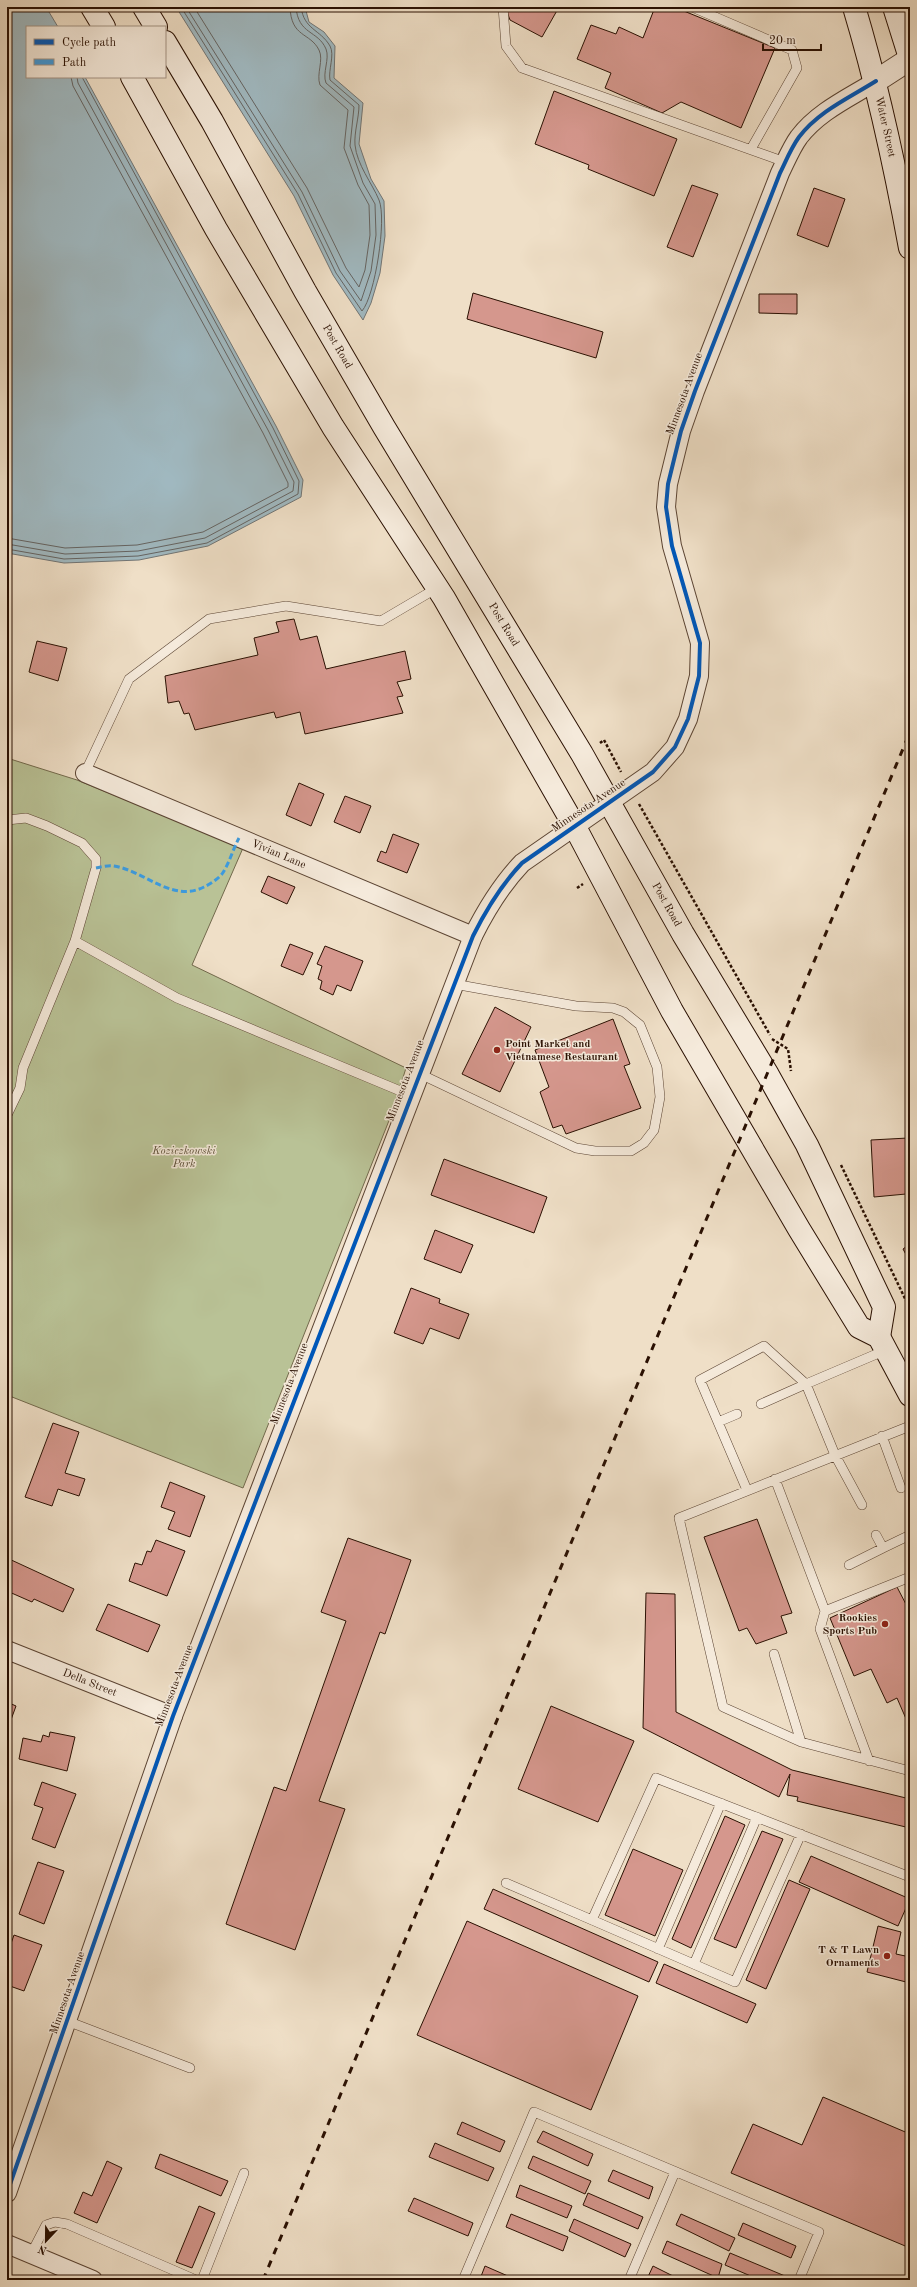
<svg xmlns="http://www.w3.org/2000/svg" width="917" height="2287" font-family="'Old Standard TT',serif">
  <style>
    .green { fill: #b9c296; stroke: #72694c }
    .water { fill: #a0b9c1; stroke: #717575 }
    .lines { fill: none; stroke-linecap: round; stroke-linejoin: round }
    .shore { stroke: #656462; stroke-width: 1 }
    .building { fill: #d5978d; stroke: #2a1002 }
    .service-casing { stroke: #5b4433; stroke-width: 10 }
    .minor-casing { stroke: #5b4433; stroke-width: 20 }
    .tertiary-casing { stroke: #5b4433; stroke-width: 24 }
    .secondary-casing { stroke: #2a1002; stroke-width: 24 }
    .path { stroke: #2a1002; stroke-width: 2.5; stroke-dasharray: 3 2; stroke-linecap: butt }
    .service { stroke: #f5eadb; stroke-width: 9 }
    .minor { stroke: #f5eadb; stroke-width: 18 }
    .tertiary { stroke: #f5eadb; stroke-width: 22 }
    .secondary { stroke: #f5eadb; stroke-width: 22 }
    .rail { stroke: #2a1002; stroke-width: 3; stroke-dasharray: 7 7; stroke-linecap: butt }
    .quiet { stroke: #3d9add; stroke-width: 3; stroke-dasharray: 6 3; stroke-linecap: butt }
    .cycleway-casing { stroke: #f5eadb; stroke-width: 6 }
    .cycleway { stroke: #0057b8; stroke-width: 4 }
    .poi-dot { fill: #8f2418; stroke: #f5eadb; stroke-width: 1.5 }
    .labels { text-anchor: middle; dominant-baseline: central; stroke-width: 3; stroke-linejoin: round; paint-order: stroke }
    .street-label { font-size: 11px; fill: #2a1002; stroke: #f5eadb }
    .poi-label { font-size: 11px; font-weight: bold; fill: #2a1002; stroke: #f5eadb; text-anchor: end }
    .park-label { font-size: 11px; font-style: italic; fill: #5c4e36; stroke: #f5eadb }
  </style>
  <rect width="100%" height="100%" fill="#efdfc7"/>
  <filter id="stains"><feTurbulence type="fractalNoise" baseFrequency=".005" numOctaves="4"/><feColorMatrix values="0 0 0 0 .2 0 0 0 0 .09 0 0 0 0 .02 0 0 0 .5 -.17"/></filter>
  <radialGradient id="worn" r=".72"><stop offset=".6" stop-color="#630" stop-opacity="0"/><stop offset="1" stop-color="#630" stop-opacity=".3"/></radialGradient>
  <path class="green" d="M7,758L77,780L243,848L192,965L406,1068L392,1113L243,1488L7,1395Z"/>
  <path class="water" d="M7,7H46L58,27H27V77H85L276,426L303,480L301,497L208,546L139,560L64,563L7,553Z
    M176,7H305L309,22L324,32L335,46L334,78L363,103L359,144L371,179L384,201L385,236L380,273L371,303L363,320L333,275L294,196Z"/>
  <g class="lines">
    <path class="shore" d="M181,7L298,194L336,273L362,311C375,296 387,219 379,200C372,183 357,165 355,145C354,132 359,118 359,105L330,80C328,70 335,55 330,46C320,29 304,30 301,7
      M186,7L302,192L340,271L361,301L371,271L376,235L375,204L363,183L350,146L354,107L326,83C322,73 330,59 326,49C318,30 298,35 296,7
      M194,7L307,188L346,268L359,287L365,270L370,235L369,205L358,185L344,148L348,110L320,85C316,74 324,60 319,50C310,32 291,38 290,7
      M7,538L65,548L137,545L203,532L288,487V483L263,433L73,86L71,77
      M7,544L65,554L138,551L205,538L293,491L294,482L268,430L78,83L77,77
      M7,549L64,559L138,556L207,543L298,494L299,481L273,428L82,77"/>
  </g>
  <path class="building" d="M507,7H559L542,37L510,20L506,9Z
    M655,7H674L775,48L741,128L681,102L662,113L605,88L611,73L577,59L591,25L616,34L619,27L643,38Z
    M554,91L677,139L654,196L588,169L589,165L535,144Z
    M692,185L718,194L693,257L667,247Z
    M814,188L845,199L828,247L797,235Z
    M473,293L603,332L596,358L467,319Z
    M759,294H797V314L759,313Z
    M294,619L300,640L317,636L326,669L405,651L411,679L397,682L403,696L397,697L403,713L305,734L300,712L276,718L274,712L195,730L189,713L184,714L179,701L168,703L165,676L258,655L254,638L279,632L276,622Z
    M37,641L67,648L58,681L29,672Z
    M299,783L324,794L311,826L286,815Z
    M345,796L371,806L360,833L334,822Z
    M393,834L419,844L407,873L377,861L381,851L386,853Z
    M268,876L295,887L287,904L261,892Z
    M290,944L313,953L303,975L281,966Z
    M325,946L363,961L351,991L337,985L333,995L320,989L322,981L318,979L322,966L317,964Z
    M495,1007L531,1027L500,1092L462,1074Z
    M613,1019L630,1064L624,1066L641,1108L566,1134L562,1125L553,1128L540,1092L549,1087L535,1050Z
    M908,1138L910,1189L906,1190V1194L874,1197L871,1140Z
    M444,1159L547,1197L534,1233L431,1195Z
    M435,1230L473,1245L461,1273L424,1259Z
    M910,1244V1262L903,1249Z
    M411,1288L440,1299L439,1303L469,1314L459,1339L430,1328L423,1344L394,1333Z
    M53,1423L79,1432L65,1473L85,1479L79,1496L58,1489L52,1506L25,1497Z
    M170,1482L205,1496L190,1537L168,1529L175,1512L161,1507Z
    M757,1519L792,1613L781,1616L787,1633L756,1644L747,1628L739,1631L704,1537Z
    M348,1538L411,1560L385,1634L380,1632L319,1801L345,1809L295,1950L226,1924L274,1787L286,1791L346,1621L321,1612Z
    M156,1540L185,1551L167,1596L129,1581L135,1563L142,1565L147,1551L151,1552Z
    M7,1558L74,1589L63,1612L34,1599L32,1602L7,1591Z
    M897,1587L910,1612V1728L897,1698L887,1703L871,1669L854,1676L830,1618Z
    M646,1593L675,1594L676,1712L792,1770L910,1799V1828L797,1801L798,1797L787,1795L790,1774L779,1797L643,1728Z
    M108,1604L160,1625L148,1652L96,1630Z
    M7,1702L16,1706L8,1728L7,1727Z
    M551,1706L634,1741L598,1822L518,1789Z
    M50,1732L75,1737L67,1771L19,1759L23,1738L41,1742L43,1735L49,1737Z
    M42,1782L76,1794L55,1848L32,1839L43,1808L34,1805Z
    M725,1816L745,1825L691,1948L672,1939Z
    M762,1831L783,1839L736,1948L714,1939Z
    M633,1849L683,1870L655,1936L605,1915Z
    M811,1856L910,1899L898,1926L799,1882Z
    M38,1862L64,1871L44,1924L19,1914Z
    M789,1880L810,1889L766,1989L746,1980Z
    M493,1889L658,1962L649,1982L484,1909Z
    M467,1921L638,1996L591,2110L417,2035Z
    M878,1926L901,1932L896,1954L910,1957V1983L867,1972Z
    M14,1935L42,1945L24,1991L7,1985V1955Z
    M664,1964L756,2004L747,2023L656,1983Z
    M823,2097L910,2134V2248L731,2173L753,2124L802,2145Z
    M462,2122L505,2141L500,2152L457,2134Z
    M543,2131L593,2154L588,2166L537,2142Z
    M435,2143L494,2168L488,2181L429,2157Z
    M160,2154L228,2181L221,2196L155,2168Z
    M533,2156L591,2181L585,2194L528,2168Z
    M107,2161L122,2168L97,2223L74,2213L83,2192L92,2196Z
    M613,2170L653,2187L649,2199L608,2181Z
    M520,2185L572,2206L567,2218L516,2197Z
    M588,2193L643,2217L638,2229L583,2205Z
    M414,2198L473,2223L468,2236L408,2211Z
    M199,2206L215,2213L192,2268L176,2262Z
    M511,2214L568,2237L563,2251L506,2227Z
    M681,2214L735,2238L729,2251L676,2225Z
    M574,2219L631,2244L625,2257L569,2231Z
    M743,2223L796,2246L791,2258L738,2235Z
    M667,2241L722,2264L718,2278L662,2253Z
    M730,2253L785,2276L784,2280H760L725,2265Z
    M485,2266L517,2280L480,2279Z
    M653,2266L681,2280L647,2279Z"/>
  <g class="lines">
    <g class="service-casing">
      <path id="service" d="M503,7L506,46L522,68L785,162
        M692,7L792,50L797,68L751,149
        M85,773L129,679L209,619L286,606L381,621L437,588
        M7,820L26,818L47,826L82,843L96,859V868L75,941L23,1068L20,1088L7,1115
        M75,941L177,998L410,1095
        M418,1073L576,1148L595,1151H631L644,1143L654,1130L660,1097L657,1067L640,1025L624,1012L613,1008L576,1006L454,984
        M718,1422L737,1414
        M910,1426L679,1518L723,1707L801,1742L910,1771
        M882,1436L901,1488
        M775,1479L825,1611L820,1629L869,1761
        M747,1490L700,1380L764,1346L806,1384L761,1404
        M862,1505L835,1455L806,1384L886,1350
        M876,1535L883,1548L910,1535
        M849,1565L883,1548
        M825,1611L910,1577
        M774,1654L801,1742
        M801,1834L735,1982L592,1920L656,1778L910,1877
        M506,1883L592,1920
        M658,1949L721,1803
        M694,1964L757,1817
        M67,2021L190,2068
        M31,2254L46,2225L55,2222L67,2224L196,2280
        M202,2280L244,2173
        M463,2280L534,2112L819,2232L799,2280
        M629,2280L675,2172"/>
    </g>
    <g class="minor-casing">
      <g id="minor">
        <path id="s1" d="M85,773L473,936"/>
        <path id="s2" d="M7,1650L173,1716"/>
        <path d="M7,2193L173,1716L473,936C487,908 501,885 522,863L653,772L675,747L688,719L699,676L700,643L672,546L666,507L668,484L681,431L695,391L780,173C786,161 791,148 799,137C819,111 849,98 876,81"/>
        <path d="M7,2244L93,2280"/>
      </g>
    </g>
    <g class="tertiary-casing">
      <path id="tertiary" d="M876,81L910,59"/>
    </g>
    <g class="secondary-casing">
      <g id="secondary">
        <path d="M92,7L104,27"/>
        <path d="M144,7L156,27"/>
        <path id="s3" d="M854,7C878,87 895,166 910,248"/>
        <path d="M894,7L910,58"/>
        <path id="s4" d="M165,42L212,121L305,291L384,427L582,754L683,934L768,1075L807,1145L884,1307L879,1337"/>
        <path d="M132,77L216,229L333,427L444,598L575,827L672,1011L799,1229L859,1327L879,1337L910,1395"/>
      </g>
    </g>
    <path class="path" d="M600,743L604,740L621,772
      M639,804L770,1035
      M577,888L583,884
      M772,1039L788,1049L791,1071
      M841,1165L910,1309"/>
    <use href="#service" class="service"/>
    <use href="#minor" class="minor"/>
    <use href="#tertiary" class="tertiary"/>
    <use href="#secondary" class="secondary"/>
    <path class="rail" d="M263,2280L910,732"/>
    <path class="quiet" d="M96,868C101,867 108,865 114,866C145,871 172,903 204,887C210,884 217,880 222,874C229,864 233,849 239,838"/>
    <g class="cycleway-casing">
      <path id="cycleway" d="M7,2193L173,1716L473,936C487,908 501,885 522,863L653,772L675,747L688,719L699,676L700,643L672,546L666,507L668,484L681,431L695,391L780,173C786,161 791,148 799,137C819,111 849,98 876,81"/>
    </g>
    <use href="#cycleway" class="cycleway"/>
  </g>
  <g class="poi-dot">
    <circle cx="497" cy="1050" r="4"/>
    <circle cx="885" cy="1624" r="4"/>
    <circle cx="887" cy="1956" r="4"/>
  </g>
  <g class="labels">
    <g class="street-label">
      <text stroke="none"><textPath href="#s3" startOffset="124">Water Street</textPath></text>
      <text stroke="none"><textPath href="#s4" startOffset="350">Post Road</textPath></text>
      <text transform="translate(685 394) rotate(-70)">Minnesota Avenue</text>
      <text stroke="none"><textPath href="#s4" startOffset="674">Post Road</textPath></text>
      <text transform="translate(589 806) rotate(-34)">Minnesota Avenue</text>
      <text stroke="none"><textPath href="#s1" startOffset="210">Vivian Lane</textPath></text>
      <text stroke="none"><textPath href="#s4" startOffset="998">Post Road</textPath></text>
      <text transform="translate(406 1081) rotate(-69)">Minnesota Avenue</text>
      <text transform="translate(290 1384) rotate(-69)">Minnesota Avenue</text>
      <text stroke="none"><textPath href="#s2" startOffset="89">Della Street</textPath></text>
      <text transform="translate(175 1686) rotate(-69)">Minnesota Avenue</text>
      <text transform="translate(68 1993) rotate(-71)">Minnesota Avenue</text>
    </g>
    <g class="poi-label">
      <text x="505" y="1044" text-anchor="start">Point Market and<tspan x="505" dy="13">Vietnamese Restaurant</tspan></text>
      <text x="877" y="1618">Rookies<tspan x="877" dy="13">Sports Pub</tspan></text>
      <text x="879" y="1950">T &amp; T Lawn<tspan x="879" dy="13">Ornaments</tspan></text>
    </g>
    <g class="park-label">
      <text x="184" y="1151">Koziczkowski<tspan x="184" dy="13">Park</tspan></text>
    </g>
  </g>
  <rect width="917" height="2287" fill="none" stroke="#efdfc7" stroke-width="24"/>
  <rect x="8" y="8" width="901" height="2271" fill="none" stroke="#2a1002" stroke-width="2"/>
  <rect x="12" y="12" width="893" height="2263" fill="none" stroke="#2a1002"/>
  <rect x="26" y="26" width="140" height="52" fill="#f5eadb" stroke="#a49384"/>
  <rect x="34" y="39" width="20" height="6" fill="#0057b8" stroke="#a49384"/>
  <text x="62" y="46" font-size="12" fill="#2a1002">Cycle path</text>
  <rect x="34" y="59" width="20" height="6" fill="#3d9add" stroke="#a49384"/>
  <text x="62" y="66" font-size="12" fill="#2a1002">Path</text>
  <g transform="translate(46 2241) rotate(202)" stroke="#f5eadb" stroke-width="3" paint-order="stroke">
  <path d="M0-3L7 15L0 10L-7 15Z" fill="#2a1002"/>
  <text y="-6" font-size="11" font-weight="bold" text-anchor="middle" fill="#2a1002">N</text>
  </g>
  <path d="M763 44v6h58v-6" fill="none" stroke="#2a1002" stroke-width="2"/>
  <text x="769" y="44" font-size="12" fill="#2a1002" stroke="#f5eadb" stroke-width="3" paint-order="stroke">20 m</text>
  <rect width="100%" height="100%" filter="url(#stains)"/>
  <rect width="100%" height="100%" fill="url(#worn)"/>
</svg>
